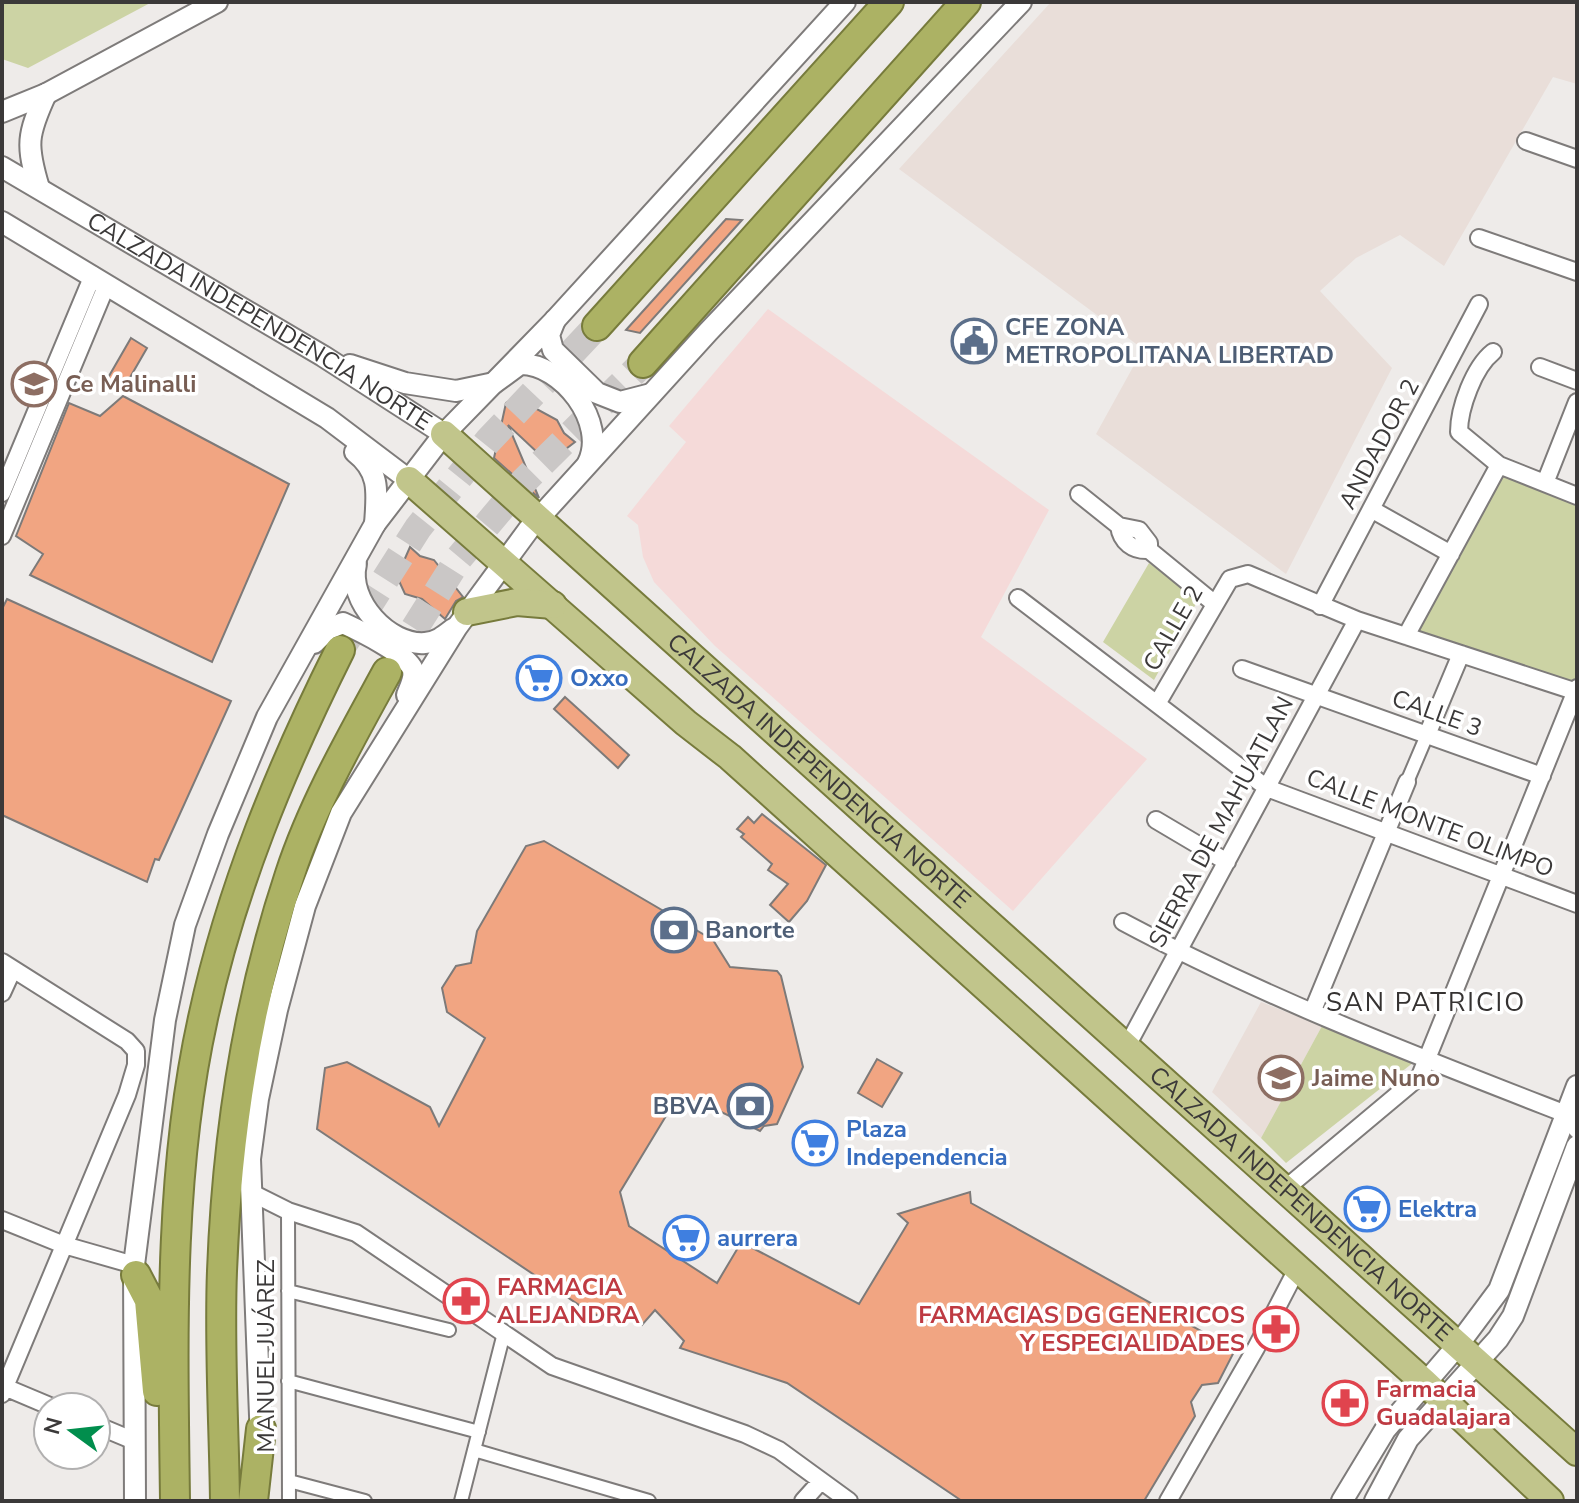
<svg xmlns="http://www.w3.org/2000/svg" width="1579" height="1503" font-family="'Nunito Sans',sans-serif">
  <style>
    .built { fill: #e9ded9 }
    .industrial { fill: #f5dad9 }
    .green { fill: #ccd3a4 }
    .building { fill: #f1a582; stroke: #7d7a79; stroke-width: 2 }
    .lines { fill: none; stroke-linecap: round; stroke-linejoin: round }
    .trunk-tunnel { stroke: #cac7c6; stroke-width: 28; stroke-dasharray: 28 14; stroke-linecap: butt }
    .pedestrian-casing { stroke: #7e7b7a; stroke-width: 16 }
    .minor-casing { stroke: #7e7b7a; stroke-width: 20 }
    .tertiary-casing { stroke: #7e7b7a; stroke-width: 24 }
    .primary-casing { stroke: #777b3c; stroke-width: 30 }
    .trunk-casing { stroke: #777b3c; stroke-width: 32 }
    .pedestrian { stroke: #fff; stroke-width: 12 }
    .minor { stroke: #fff; stroke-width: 16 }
    .tertiary { stroke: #fff; stroke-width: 20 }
    .primary { stroke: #c1c58b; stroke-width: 26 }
    .trunk { stroke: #acb264; stroke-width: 28 }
    .labels { text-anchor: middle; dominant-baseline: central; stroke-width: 7; stroke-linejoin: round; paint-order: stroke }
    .street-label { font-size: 24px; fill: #3b3939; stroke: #fff }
    .service-label { font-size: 24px; font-weight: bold; fill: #4e5e75; stroke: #fff; text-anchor: start }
    .education-label { font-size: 24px; font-weight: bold; fill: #785e54; stroke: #fff; text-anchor: start }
    .shop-label { font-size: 24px; font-weight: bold; fill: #366cbe; stroke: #fff; text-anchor: start }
    .health-label { font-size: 24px; font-weight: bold; fill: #be3a42; stroke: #fff; text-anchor: start }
    .neighbourhood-label { font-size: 26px; letter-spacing: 2px; fill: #353231; stroke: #fff }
  </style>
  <rect width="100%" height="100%" fill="#eeebe9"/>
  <path class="built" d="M1051,2H1577V84L1553,77L1444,266L1400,235L1356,258L1320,291L1392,368L1286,574L1096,434L1143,349L899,169Z
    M1261,1002L1322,1026L1261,1138L1212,1092Z"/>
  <path class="industrial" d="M768,309L1049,510L981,637L1147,759L1013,911L715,646L654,582L643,557L638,525L627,516L686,442L669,426Z"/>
  <path class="green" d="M2,2H152L28,68L2,59Z
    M1499,465L1577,496V688L1406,636Z
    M1149,563L1198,600L1154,680L1103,642Z
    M1322,1026L1414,1062L1286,1163L1261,1138Z"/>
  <path class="building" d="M726,219L742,220L640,333L626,330Z
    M131,338L147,348L121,393L105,383Z
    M521,394L531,406L557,420L564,433L575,442L562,452L554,468L508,425L539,498L494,458L506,403Z
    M123,396L289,484L212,662L30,575L43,554L16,536L69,403L100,416Z
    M410,547L420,556L434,560L463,597L456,601L445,619L422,599L405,594L399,581L387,572L403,563Z
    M7,599L231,701L159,860L155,859L147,882L2,815V609Z
    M565,697L629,755L618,768L554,709Z
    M762,814L826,865L807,901L789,922L770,905L788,884L768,870L772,864L741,837L744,834L737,829L748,817L754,823Z
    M544,841L713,940L730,967L777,971L781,976L803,1067L777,1124L764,1126L760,1131L697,1100L669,1111L620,1192L629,1226L717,1283L739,1246L745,1244L859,1304L908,1223L898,1214L970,1192L971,1203L1235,1350L1218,1383L1202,1385L1191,1402L1195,1416L1144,1501H962L787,1383L680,1348L684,1341L655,1310L642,1325L624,1311L614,1321L591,1313L317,1129L325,1068L347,1062L430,1107L439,1126L485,1038L447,1012L442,988L456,966L471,963L477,931L526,846Z
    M877,1059L902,1073L882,1107L858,1093Z"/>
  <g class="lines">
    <path class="trunk-tunnel" d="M340,650L418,528L488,441L597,326
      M392,664L459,558L524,481L643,363"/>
    <g class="pedestrian-casing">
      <path id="pedestrian" d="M1407,782L1427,735
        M288,1211L289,1501
        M288,1291L449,1330
        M288,1381L479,1432
        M474,1450L649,1501
        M289,1481L365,1501
        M461,1501L504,1333"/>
    </g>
    <g class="minor-casing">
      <path id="minor" d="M1526,141L1577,159
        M1479,238L1577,272
        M1493,352C1474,367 1459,408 1459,432L1499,465L1577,496
        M1540,367L1577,381
        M1545,483L1577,402
        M2,493L93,275
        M1079,494L1119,526L1139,530L1149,543V550L1215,604
        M1371,509L1451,554
        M1119,526C1121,542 1133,551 1149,550
        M2,536L107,284
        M1018,598L1267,788L1577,904
        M1320,606L1479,304
        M1406,636L1499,465
        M1242,669L1542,776
        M1157,704L1230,579L1248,574L1357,620L1577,692
        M1427,735L1461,654
        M1156,820L1227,862
        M1123,922C1265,998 1417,1056 1566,1114L1577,1130
        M2,962L127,1041L136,1051V1065L127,1095L2,1394
        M2,993L13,969
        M1313,1010L1407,782
        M1127,1046L1357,620
        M1285,1189L1420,1076L1577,688
        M250,1192L288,1211L356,1233L552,1366L745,1434L779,1450L849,1501
        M2,1220L64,1245L134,1265
        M2,1386L52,1407
        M96,1425L132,1440
        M803,1501L821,1481
        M1168,1501L1256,1348L1297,1269"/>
    </g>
    <g class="tertiary-casing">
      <g id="tertiary">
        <path d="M2,112L46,94L217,2"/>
        <path id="s1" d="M2,167L323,356L444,434"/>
        <path d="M39,188C26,145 27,135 46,94"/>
        <path d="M2,222L327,418L409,480"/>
        <path d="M555,320L549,335L553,350L597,393L620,402L651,394"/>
        <path d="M350,365L405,383L456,391L494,383L520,364C562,363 608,423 588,463"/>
        <path d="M355,452C381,472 377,494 375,524"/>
        <path d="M356,564C347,601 389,646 425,643C437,642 444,636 453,629"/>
        <path d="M314,643L328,629L343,623C358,630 408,654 413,670C415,678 410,687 407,695"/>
        <path d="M261,1441L250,1159L258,1099L277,1010L305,906L341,813L457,627L529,529L708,332L1021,2"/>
        <path d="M135,1501L134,1265L165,1020L185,925L218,834L267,717L375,524L444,434L555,320L845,2"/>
        <path d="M1342,1501L1385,1430L1458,1345L1499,1290L1577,1086"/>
        <path d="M1375,1501L1408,1439L1498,1339L1513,1316L1577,1146"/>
      </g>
    </g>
    <g class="primary-casing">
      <g id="primary">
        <path id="s2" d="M444,434L1577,1452"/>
        <path d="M409,480L686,723L730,757L1425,1383L1550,1501"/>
        <path d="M467,612L517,602L553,605"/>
      </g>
    </g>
    <g class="trunk-casing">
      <path id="trunk" d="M597,326L889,2
        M643,363L966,2
        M136,1275L149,1300L157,1391
        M175,1501C173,1341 168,1176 203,1018C231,889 281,768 340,650
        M225,1501C224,1425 219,1347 222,1271C227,1136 247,1003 290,874C313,804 352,736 387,672
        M253,1501L261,1429"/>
    </g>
    <use href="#pedestrian" class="pedestrian"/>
    <use href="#minor" class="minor"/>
    <use href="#tertiary" class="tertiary"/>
    <use href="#primary" class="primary"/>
    <use href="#trunk" class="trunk"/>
  </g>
  <defs>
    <g id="civic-ring" transform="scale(2.3)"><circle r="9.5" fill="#fff" stroke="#5c6f8a" stroke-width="1.5"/><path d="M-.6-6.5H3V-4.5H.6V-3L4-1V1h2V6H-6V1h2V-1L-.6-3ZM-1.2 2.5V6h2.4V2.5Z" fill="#5c6f8a"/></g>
    <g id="school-ring" transform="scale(2.3)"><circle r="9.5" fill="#fff" stroke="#8d6e63" stroke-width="1.5"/><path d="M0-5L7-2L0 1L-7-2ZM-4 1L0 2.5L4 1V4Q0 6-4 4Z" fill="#8d6e63"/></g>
    <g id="supermarket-ring" transform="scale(2.3)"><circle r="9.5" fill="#fff" stroke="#3f7fe0" stroke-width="1.5"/><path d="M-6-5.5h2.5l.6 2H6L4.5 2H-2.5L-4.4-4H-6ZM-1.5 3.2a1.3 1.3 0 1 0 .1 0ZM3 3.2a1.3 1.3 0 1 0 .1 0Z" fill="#3f7fe0"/></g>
    <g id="bank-ring" transform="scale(2.3)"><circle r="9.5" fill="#fff" stroke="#5c6f8a" stroke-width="1.5"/><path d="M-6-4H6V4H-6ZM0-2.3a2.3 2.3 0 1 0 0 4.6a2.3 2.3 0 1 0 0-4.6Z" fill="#5c6f8a"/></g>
    <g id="pharmacy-ring" transform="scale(2.3)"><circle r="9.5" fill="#fff" stroke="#e0444e" stroke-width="1.5"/><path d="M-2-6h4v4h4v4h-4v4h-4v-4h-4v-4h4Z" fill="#e0444e"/></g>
  </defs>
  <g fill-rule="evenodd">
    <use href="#civic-ring" x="974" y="341"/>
    <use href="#school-ring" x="34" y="384"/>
    <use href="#supermarket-ring" x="539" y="678"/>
    <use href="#bank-ring" x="674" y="930"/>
    <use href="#school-ring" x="1281" y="1078"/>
    <use href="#bank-ring" x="750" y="1106"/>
    <use href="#supermarket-ring" x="815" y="1143"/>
    <use href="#supermarket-ring" x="1367" y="1209"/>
    <use href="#supermarket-ring" x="686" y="1238"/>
    <use href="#pharmacy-ring" x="466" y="1301"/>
    <use href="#pharmacy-ring" x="1276" y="1329"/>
    <use href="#pharmacy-ring" x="1345" y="1403"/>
  </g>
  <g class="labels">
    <g class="street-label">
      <text stroke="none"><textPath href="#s1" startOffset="300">CALZADA INDEPENDENCIA NORTE</textPath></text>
      <text transform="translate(1379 444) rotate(-62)">ANDADOR 2</text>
      <text transform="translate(1173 628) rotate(-60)">CALLE 2</text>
      <text transform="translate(1437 713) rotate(20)">CALLE 3</text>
      <text stroke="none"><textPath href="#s2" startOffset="504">CALZADA INDEPENDENCIA NORTE</textPath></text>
      <text transform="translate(1221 822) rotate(-62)">SIERRA DE MAHUATLAN</text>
      <text transform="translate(1430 823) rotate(21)">CALLE MONTE OLIMPO</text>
      <text stroke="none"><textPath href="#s2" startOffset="1152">CALZADA INDEPENDENCIA NORTE</textPath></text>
      <text transform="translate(266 1356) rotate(-90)">MANUEL JUÁREZ</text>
    </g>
    <g class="service-label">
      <text x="1005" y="327">CFE ZONA<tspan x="1005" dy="28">METROPOLITANA LIBERTAD</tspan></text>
      <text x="705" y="930">Banorte</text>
      <text x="719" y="1106" text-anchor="end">BBVA</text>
    </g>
    <g class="education-label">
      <text x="65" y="384">Ce Malinalli</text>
      <text x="1312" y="1078">Jaime Nuno</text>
    </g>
    <g class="shop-label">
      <text x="570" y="678">Oxxo</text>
      <text x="846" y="1129">Plaza<tspan x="846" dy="28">Independencia</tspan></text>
      <text x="1398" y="1209">Elektra</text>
      <text x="717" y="1238">aurrera</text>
    </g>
    <g class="health-label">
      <text x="497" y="1287">FARMACIA<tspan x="497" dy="28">ALEJANDRA</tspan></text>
      <text x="1245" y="1315" text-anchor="end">FARMACIAS DG GENERICOS<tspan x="1245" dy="28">Y ESPECIALIDADES</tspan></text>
      <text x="1376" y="1389">Farmacia<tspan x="1376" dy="28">Guadalajara</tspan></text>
    </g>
    <g class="neighbourhood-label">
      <text x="1426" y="1002">SAN PATRICIO</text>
    </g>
  </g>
  <rect width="1579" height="1503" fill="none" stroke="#3b3939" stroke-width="8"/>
  <g transform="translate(72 1431) rotate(285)"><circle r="38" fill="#ffffff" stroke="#b1b0b0" stroke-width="2"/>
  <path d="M0-6L14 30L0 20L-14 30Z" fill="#018e4d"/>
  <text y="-12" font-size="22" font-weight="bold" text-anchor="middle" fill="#3b3939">N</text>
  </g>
</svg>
